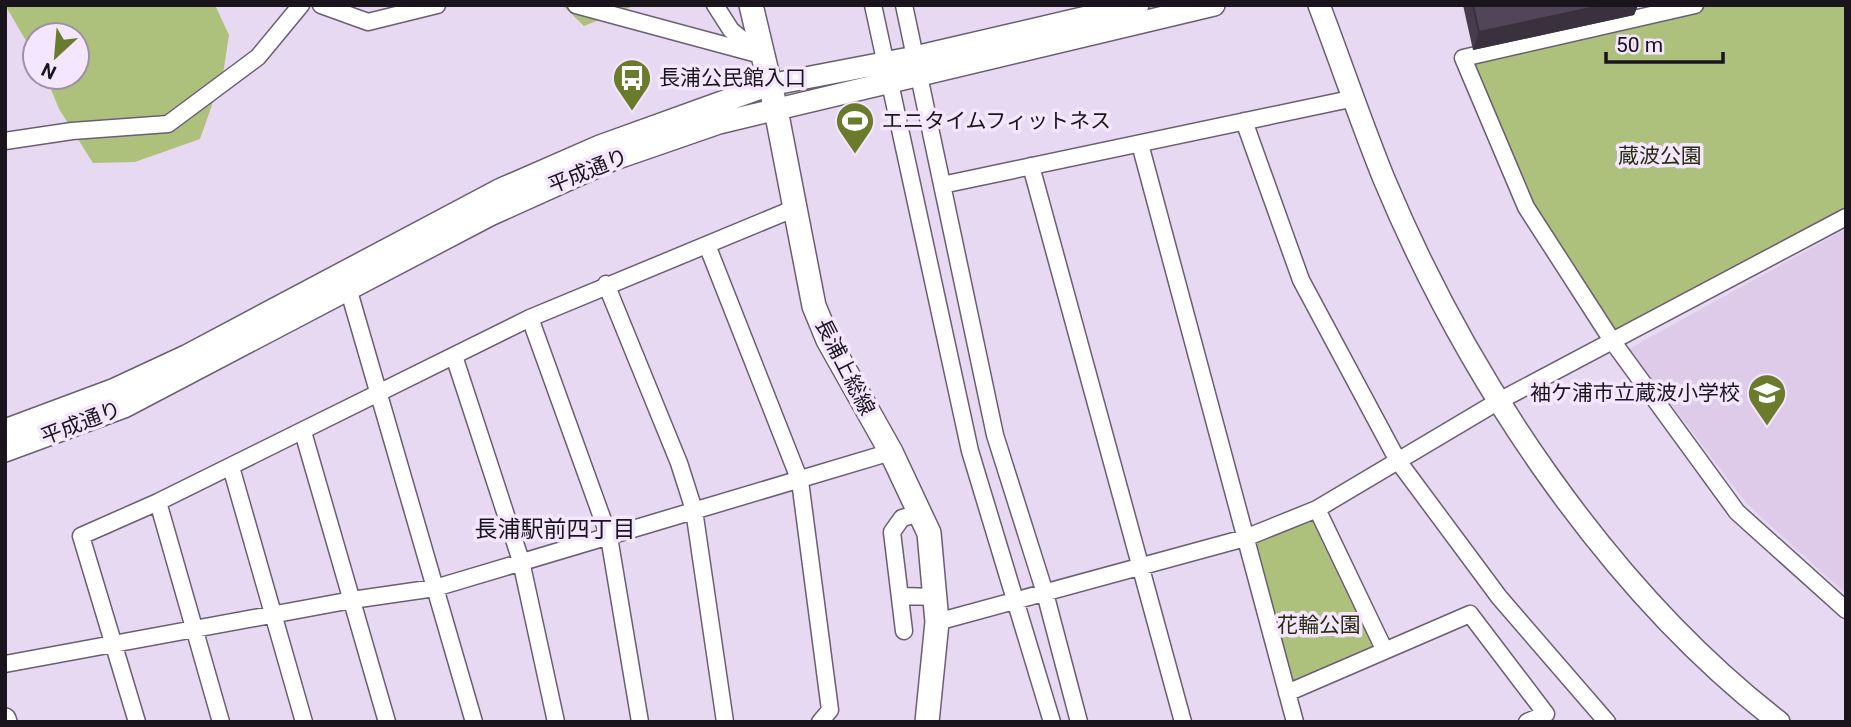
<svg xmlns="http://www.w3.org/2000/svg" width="1851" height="727" font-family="Roboto,'Noto Sans JP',sans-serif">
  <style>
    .built { fill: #ddcbe9 }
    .green { fill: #aec17c }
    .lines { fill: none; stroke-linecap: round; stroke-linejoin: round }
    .minor-casing { stroke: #6a5e73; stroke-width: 19 }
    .tertiary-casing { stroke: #6a5e73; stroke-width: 24 }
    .secondary-casing { stroke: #6a5e73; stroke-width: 26 }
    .minor { stroke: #fff; stroke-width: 16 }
    .tertiary { stroke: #fff; stroke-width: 21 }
    .secondary { stroke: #fff; stroke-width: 23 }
    .wall { fill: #463c4d }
    .shaded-wall { fill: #39313e }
    .building { fill: #514659; stroke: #39313e; stroke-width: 2 }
    .labels { text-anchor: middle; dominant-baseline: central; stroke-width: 7; stroke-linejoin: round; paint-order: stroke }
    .poi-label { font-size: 21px; fill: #1a151d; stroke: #f4e6fe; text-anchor: start }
    .park-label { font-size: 21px; fill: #262d0d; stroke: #f4e6fe }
    .street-label { font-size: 21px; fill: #1a151d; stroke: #f4e6fe }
    .neighbourhood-label { font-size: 23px; fill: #1a151d; stroke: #f4e6fe }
  </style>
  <rect width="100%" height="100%" fill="#e7d9f1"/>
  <path class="built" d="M1846,229V594L1747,504L1629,349Z"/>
  <path class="green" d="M5,5H215L229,35L223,74L200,139L135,162L93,163L59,109L46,77H77V35H35V56Z
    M562,5H636L584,26Z
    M1695,5H1846V209L1613,342L1526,207L1463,58Z
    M1317,509L1384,649L1287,693L1245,538Z"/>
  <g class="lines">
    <g class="minor-casing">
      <path id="minor" d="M321,5L368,22L437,5
        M576,5L761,55
        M715,5L731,30L757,52
        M873,5L970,451L1052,722
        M904,5L995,435L1045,593L1079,722
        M1695,5L1463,58L1526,207L1613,342L1737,512L1846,610
        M1244,121L1301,280L1398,461L1499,597L1607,722
        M5,141L72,131L168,124L258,57L301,5
        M1140,144L1295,722
        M1031,166L1183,722
        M942,185L1355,98
        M707,245L800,481L830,710L820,722
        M346,281L474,722
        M606,284L679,463L694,510L725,722
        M530,318L609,537L640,722
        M454,356L521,561L556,722
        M303,432L387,722
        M231,467L304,722
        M158,502L221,722
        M1317,509L1384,649
        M900,596L936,597
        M937,622L1245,538L1317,509L1497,402L1846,217
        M904,631L892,532L902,518L921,513
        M5,664L352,600L435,588L891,452
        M1287,693L1470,614L1546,714L1527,722
        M137,722L81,536L158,502L530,318L793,209"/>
    </g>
    <g class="tertiary-casing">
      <path id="tertiary" d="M1319,5C1341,63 1361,122 1384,179C1467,378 1607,589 1779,722
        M5,430L115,389L186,356L499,190L600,146L769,85L915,57L1138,5
        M5,451L124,407L490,215L612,160L719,123L1214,5
        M5,719L6,722"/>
    </g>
    <g class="secondary-casing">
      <path id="secondary" d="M751,5L776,110L814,306L828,340L891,452L929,533L937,622L927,722"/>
    </g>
    <use href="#minor" class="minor"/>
    <use href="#tertiary" class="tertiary"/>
    <use href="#secondary" class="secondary"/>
  </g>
  <path class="wall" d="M1463,5H1638L1634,15L1473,50Z"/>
  <path class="shaded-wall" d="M1605,5H1638L1634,15L1473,50L1479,32Z"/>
  <path class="building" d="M1473,5H1605L1479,32Z"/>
  <defs>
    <g id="bus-pin" transform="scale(2.0125)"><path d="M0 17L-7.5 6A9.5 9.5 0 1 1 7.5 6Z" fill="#6a7c2b" stroke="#f4e6fe"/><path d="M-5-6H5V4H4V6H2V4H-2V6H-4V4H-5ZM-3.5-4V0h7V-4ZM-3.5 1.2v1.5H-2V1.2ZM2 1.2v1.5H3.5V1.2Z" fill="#fff"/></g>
    <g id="stadium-pin" transform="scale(2.0125)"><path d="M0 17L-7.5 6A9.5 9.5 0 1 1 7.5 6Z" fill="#6a7c2b" stroke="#f4e6fe"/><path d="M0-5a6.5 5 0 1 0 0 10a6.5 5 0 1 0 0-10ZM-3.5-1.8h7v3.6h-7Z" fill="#fff"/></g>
    <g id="school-pin" transform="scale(2.0125)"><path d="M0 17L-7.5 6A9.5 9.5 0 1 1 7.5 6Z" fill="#6a7c2b" stroke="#f4e6fe"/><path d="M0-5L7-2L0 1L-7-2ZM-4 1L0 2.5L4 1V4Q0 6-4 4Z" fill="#fff"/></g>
  </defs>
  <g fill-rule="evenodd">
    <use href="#bus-pin" x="632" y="78"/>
    <use href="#stadium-pin" x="855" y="121"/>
    <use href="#school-pin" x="1767" y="393"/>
  </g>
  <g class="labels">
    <g class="poi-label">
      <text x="659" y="78">長浦公民館入口</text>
      <text x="882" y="121">エニタイムフィットネス</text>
      <text x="1740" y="393" text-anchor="end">袖ケ浦市立蔵波小学校</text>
    </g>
    <g class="park-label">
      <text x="1660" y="156">蔵波公園</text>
      <text x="1319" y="625">花輪公園</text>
    </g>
    <g class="street-label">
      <text transform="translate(588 171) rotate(-22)">平成通り</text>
      <text transform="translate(845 367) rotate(63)">長浦上総線</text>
      <text transform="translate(81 423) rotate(-21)">平成通り</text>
    </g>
    <g class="neighbourhood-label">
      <text x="555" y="529">長浦駅前四丁目</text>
    </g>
  </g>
  <rect width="1851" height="727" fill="none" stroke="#1a151d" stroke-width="14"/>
  <g transform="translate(56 56) rotate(206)"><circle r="33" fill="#f4e6fe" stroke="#9d92a4" stroke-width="2"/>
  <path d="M0-5L12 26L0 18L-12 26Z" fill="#6a7c2b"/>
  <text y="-10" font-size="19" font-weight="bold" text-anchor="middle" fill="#1a151d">N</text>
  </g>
  <path d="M1606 52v10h117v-10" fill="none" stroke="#1a151d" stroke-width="3.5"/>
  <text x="1616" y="52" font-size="21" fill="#1a151d" stroke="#f4e6fe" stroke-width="5" paint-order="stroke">50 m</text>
</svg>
